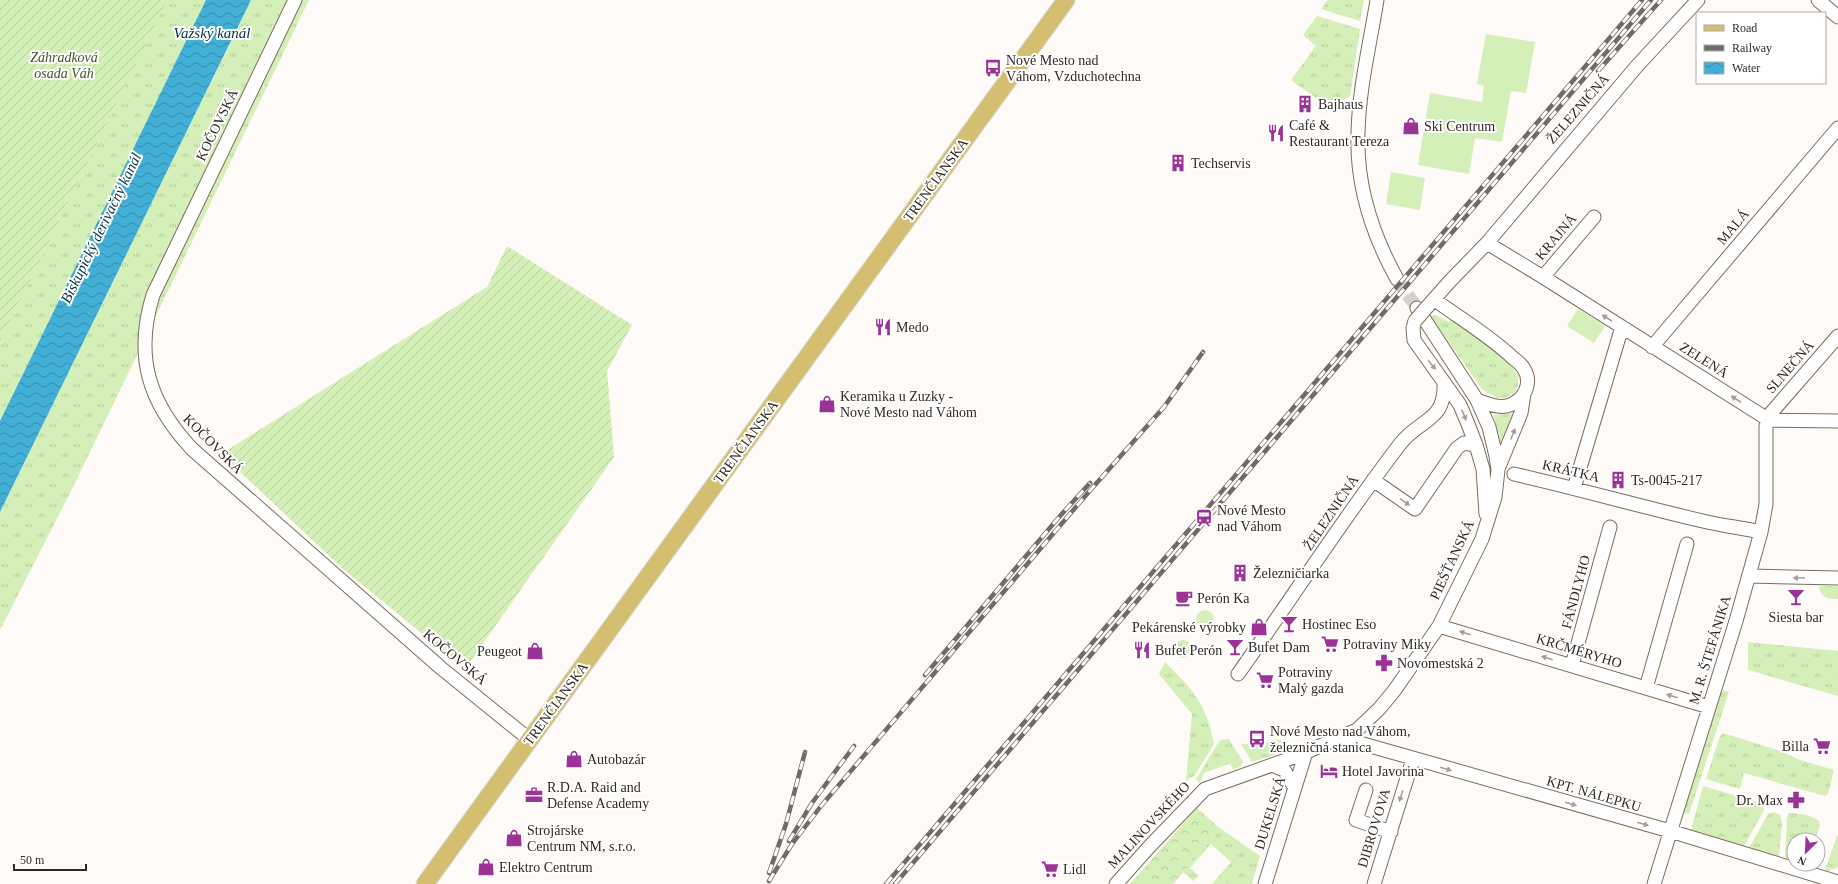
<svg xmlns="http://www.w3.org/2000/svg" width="1838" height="884" font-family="'Times New Roman',serif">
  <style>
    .grass { fill: url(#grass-tufts) }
    .forest { fill: url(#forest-crowns) }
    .garden { fill: url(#garden-furrows) }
    .pitch { fill: #d4efb7 }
    .water { fill: url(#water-waves) }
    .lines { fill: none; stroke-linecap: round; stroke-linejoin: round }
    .minor-tunnel { stroke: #d5d0cd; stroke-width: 13; stroke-dasharray: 13 6; stroke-linecap: butt }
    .minor-casing { stroke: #7a6c5e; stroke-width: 15 }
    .major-casing { stroke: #dad8d8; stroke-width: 19 }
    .minor { stroke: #fff; stroke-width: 13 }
    .major { stroke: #d3bf6f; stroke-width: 17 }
    .rail-casing { stroke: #706b66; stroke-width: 4.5 }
    .rail { stroke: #fff; stroke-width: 3; stroke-dasharray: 9; stroke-linecap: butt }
    .minor-bridge-casing { stroke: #7a6c5e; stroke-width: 15; stroke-linecap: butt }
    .minor-bridge { stroke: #fff; stroke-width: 13 }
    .oneway { fill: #a19f9c }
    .labels { text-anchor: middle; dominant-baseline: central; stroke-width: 4; stroke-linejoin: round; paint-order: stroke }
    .park-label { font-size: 14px; font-style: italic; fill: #405720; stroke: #fff }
    .poi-label { font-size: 14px; fill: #2f2924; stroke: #fff; text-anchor: start }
    .street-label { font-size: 14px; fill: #2f2924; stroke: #fff }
    .water-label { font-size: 15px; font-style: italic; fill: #003141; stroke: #fff }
  </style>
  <defs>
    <pattern id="grass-tufts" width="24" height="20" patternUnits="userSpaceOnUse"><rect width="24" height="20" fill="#d4efb7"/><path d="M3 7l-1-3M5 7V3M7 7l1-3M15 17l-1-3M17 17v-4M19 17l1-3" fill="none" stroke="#b6cd9d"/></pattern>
    <pattern id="forest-crowns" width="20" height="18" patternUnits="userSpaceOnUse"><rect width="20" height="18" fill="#d4efb7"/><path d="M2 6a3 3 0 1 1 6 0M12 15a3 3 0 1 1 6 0" fill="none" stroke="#b6cd9d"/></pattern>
    <pattern id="garden-furrows" width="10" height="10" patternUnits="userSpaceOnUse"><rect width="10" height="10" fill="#d4efb7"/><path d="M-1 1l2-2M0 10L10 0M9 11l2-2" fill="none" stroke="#b6cd9d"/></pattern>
    <pattern id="water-waves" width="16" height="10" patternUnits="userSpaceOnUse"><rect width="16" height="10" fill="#41afd6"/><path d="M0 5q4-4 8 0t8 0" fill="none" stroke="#378ead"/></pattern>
  </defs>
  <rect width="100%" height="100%" fill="#fefaf7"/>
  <path class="grass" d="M162,0H206L0,421V342L96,144Z
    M251,0H309L73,487L0,630V512Z
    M1328,0H1364L1360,21L1321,9Z
    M1317,16L1360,29L1350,96L1331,109L1291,80L1316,46L1303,35Z
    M1434,315L1440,317L1449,322L1451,319L1485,343L1512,367L1518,375V386L1514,393L1505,398H1496L1482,389L1431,317Z
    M1516,413L1502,447L1493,415Z
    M1819,586H1838V599C1827,599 1821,598 1819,586Z
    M1196 619a9 9 0 1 1 18 0a9 9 0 1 1-18 0Z
    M1174 649a9 9 0 1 1 18 0a9 9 0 1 1-18 0Z
    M1748,642L1838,651V696L1748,670Z
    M1165,662C1192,689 1207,704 1214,744L1195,775L1186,781L1192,714L1159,674Z
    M1724,690L1729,692L1689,814L1682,812L1720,694Z
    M1723,733L1781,751L1797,759L1834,770L1828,794L1825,796L1744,773L1740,789L1706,779L1720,736Z
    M1229,739L1243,762L1241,766L1233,770L1231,763L1204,773L1200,783L1196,779L1220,740Z
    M1281,739L1284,752L1252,762L1241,744L1265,743Z
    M1703,786L1761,803L1764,806V810L1744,846L1691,830Z
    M1774,812L1780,815L1782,823L1779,857L1749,848L1768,814Z
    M1789,813C1799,813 1811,815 1819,821L1820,825L1815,840H1794V861L1785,858L1787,817Z
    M1221,829L1260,856L1252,884H1212L1231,862L1211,844L1190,868L1199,876L1193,881L1183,872Z
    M1837,836H1838V867L1829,871L1825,870Z"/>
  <path class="forest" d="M1197,808L1221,829L1173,884H1130Z"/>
  <path class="garden" d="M0,0H167L0,342Z
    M507,246L632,325L607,371L614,457L465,669L342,568L221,454L487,287Z"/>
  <path class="pitch" d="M1486,34L1535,42L1526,93L1511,91L1502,142L1475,138L1469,174L1418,165L1430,93L1482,102L1484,86L1477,84Z
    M1391,172L1425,178L1420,210L1386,204Z
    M1578,309L1605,326L1594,343L1567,326Z"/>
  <path class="water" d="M206,0H251L0,512V421Z"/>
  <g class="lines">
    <path class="minor-tunnel" d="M1397,279L1417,308"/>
    <g class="minor-casing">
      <path id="minor" d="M295,0L153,295C134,357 149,403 192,449L441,668L530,740
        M1377,0C1370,44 1359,88 1358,133C1356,185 1372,234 1397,279
        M1818,0L1838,17
        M1487,243L1543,277L1769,420
        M1543,277L1594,217
        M1435,300C1461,319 1490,336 1513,358C1517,361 1522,365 1524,369C1531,380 1527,394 1517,401C1505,411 1490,405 1477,400
        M1427,307L1451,280L1487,243L1637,66L1698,0
        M1415,321L1413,328L1414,340L1460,405L1468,424L1476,445L1483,469L1486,514
        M1652,347L1838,128
        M1769,420L1838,421
        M1498,469L1521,413L1524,394
        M1514,474C1579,489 1642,507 1707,522C1725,526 1743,528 1761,532
        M1373,480L1415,509L1457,448L1464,443L1476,445
        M1574,488L1622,327
        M1749,576L1838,578
        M1439,626L1709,707
        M1572,665L1610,527
        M1238,674C1292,598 1343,519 1400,444C1420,418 1446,422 1444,382
        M1646,688L1687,544
        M1342,738L1670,831L1838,882
        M1272,765L1284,770L1295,788
        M1366,790L1356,820L1391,832
        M1116,884L1149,847L1205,789L1297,756L1357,730L1379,709L1394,691L1439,626L1482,539L1495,497L1498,470L1496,456L1489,427L1477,400L1417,308
        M1265,884L1306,752
        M1374,884L1413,759
        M1654,884L1736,621L1761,532L1766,504V426L1771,413L1838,336"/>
    </g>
    <g class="major-casing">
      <path id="major" d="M425,884L1066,0"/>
    </g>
    <use href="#minor" class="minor"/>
    <use href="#major" class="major"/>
    <g class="rail-casing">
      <path id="rail" d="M1598,71L1661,0
        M925,675L1060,516L1090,483
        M789,841L812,803L854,746
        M769,873L786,824L805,752
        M769,881L792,844L821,806L1087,494L1164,407L1203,352
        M886,884L1642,0
        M895,884L1651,0"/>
    </g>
    <use href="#rail" class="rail"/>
    <g class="minor-bridge-casing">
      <path id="minor-bridge" d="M1415,321L1427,307"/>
    </g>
    <use href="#minor-bridge" class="minor-bridge"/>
  </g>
  <defs><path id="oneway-solid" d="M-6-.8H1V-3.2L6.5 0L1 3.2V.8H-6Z"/></defs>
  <g class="oneway">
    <use href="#oneway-solid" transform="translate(1607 318) rotate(-148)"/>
    <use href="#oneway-solid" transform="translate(1432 365) rotate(51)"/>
    <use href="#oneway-solid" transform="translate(1736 399) rotate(-147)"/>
    <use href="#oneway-solid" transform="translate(1464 415) rotate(67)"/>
    <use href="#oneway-solid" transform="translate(1513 434) rotate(-68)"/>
    <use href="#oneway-solid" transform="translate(1405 502) rotate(35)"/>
    <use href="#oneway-solid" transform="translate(1799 578) rotate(-180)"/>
    <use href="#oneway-solid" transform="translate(1465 633) rotate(-162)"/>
    <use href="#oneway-solid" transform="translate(1547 658) rotate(-163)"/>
    <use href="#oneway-solid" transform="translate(1672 696) rotate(-163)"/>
    <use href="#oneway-solid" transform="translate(1446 769) rotate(16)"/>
    <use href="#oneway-solid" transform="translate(1401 796) rotate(107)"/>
    <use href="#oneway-solid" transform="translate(1571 804) rotate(16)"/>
    <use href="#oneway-solid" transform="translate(1643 824) rotate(16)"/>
  </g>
  <defs>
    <g id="bus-bare" transform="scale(1.38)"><path d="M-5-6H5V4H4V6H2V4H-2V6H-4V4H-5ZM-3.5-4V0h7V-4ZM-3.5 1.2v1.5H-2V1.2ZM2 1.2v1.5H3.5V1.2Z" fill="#9b3397" stroke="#fff" stroke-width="2.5" paint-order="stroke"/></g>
    <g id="building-bare" transform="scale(1.38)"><path d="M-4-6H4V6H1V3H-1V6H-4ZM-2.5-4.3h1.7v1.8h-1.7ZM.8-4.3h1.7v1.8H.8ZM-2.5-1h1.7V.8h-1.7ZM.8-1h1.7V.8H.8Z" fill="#9b3397" stroke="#fff" stroke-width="2.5" paint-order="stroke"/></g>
    <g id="shop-bare" transform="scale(1.38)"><path d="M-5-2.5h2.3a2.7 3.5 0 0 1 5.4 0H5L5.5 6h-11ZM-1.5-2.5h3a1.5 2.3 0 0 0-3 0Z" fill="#9b3397" stroke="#fff" stroke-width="2.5" paint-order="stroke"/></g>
    <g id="restaurant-bare" transform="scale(1.38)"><path d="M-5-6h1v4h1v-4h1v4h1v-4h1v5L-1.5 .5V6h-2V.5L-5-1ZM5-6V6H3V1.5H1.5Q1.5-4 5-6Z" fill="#9b3397" stroke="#fff" stroke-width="2.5" paint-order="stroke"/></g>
    <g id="station-bare" transform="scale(1.38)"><path d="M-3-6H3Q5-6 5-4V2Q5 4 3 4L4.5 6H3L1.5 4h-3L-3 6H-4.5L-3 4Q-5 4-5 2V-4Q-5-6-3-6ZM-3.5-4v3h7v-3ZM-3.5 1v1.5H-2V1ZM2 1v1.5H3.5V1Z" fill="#9b3397" stroke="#fff" stroke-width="2.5" paint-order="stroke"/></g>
    <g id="bar-bare" transform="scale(1.38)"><path d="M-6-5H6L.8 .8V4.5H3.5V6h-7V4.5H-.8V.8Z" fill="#9b3397" stroke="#fff" stroke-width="2.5" paint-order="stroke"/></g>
    <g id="cafe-bare" transform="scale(1.38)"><path d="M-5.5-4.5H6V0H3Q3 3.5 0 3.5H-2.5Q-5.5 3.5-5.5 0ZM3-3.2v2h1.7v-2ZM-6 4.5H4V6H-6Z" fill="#9b3397" stroke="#fff" stroke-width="2.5" paint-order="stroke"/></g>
    <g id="supermarket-bare" transform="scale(1.38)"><path d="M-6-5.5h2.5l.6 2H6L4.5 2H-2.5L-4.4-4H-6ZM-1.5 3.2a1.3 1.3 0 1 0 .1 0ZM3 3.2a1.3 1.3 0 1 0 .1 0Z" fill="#9b3397" stroke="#fff" stroke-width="2.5" paint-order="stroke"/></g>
    <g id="pharmacy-bare" transform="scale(1.38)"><path d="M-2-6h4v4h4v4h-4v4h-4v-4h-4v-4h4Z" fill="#9b3397" stroke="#fff" stroke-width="2.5" paint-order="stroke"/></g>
    <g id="hotel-bare" transform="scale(1.38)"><path d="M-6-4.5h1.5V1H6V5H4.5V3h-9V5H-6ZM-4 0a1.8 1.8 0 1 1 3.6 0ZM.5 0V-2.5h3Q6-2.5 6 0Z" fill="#9b3397" stroke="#fff" stroke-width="2.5" paint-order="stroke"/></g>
    <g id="office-bare" transform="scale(1.38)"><path d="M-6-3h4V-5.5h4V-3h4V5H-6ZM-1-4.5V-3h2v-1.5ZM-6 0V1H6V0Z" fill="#9b3397" stroke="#fff" stroke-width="2.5" paint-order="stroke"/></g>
  </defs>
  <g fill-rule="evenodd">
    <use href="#bus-bare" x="993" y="68"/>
    <use href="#building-bare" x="1305" y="104"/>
    <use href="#shop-bare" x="1411" y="126"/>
    <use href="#restaurant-bare" x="1276" y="133"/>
    <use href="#building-bare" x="1178" y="163"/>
    <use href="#restaurant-bare" x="883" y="327"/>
    <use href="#shop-bare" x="827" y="404"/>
    <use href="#building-bare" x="1618" y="480"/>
    <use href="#station-bare" x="1204" y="518"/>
    <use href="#building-bare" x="1240" y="573"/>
    <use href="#bar-bare" x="1796" y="597"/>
    <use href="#cafe-bare" x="1184" y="598"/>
    <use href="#bar-bare" x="1289" y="624"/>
    <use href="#shop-bare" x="1259" y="627"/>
    <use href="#supermarket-bare" x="1330" y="644"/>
    <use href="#bar-bare" x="1235" y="647"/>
    <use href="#restaurant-bare" x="1142" y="650"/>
    <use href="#shop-bare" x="535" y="651"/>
    <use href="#pharmacy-bare" x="1384" y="663"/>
    <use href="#supermarket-bare" x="1265" y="680"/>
    <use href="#bus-bare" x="1257" y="739"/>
    <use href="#supermarket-bare" x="1822" y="746"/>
    <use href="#shop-bare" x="574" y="759"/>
    <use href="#hotel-bare" x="1329" y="771"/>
    <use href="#office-bare" x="534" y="795"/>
    <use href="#pharmacy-bare" x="1796" y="800"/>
    <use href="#shop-bare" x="514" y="838"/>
    <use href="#shop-bare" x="486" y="867"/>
    <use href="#supermarket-bare" x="1050" y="869"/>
  </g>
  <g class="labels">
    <g class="park-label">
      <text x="64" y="57">Záhradková<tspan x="64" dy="16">osada Váh</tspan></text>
    </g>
    <g class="poi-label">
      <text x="1006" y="60">Nové Mesto nad<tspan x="1006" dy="16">Váhom, Vzduchotechna</tspan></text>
      <text x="1318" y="104">Bajhaus</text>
      <text x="1289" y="125">Café &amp;<tspan x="1289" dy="16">Restaurant Tereza</tspan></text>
      <text x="1424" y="126">Ski Centrum</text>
      <text x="1191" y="163">Techservis</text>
      <text x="896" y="327">Medo</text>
      <text x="840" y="396">Keramika u Zuzky -<tspan x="840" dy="16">Nové Mesto nad Váhom</tspan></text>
      <text x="1631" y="480">Ts-0045-217</text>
      <text x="1217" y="510">Nové Mesto<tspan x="1217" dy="16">nad Váhom</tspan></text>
      <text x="1253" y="573">Železničiarka</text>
      <text x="1197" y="598">Perón Ka</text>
      <text x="1796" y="617" text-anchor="middle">Siesta bar</text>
      <text x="1302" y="624">Hostinec Eso</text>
      <text x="1246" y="627" text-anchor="end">Pekárenské výrobky</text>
      <text x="1343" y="644">Potraviny Miky</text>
      <text x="1248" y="647">Bufet Dam</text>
      <text x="1155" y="650">Bufet Perón</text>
      <text x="522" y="651" text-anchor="end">Peugeot</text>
      <text x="1397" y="663">Novomestská 2</text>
      <text x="1278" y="672">Potraviny<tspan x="1278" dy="16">Malý gazda</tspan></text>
      <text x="1270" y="731">Nové Mesto nad Váhom,<tspan x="1270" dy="16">železničná stanica</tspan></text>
      <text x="1809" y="746" text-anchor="end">Billa</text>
      <text x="587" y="759">Autobazár</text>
      <text x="1342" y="771">Hotel Javorina</text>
      <text x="547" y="787">R.D.A. Raid and<tspan x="547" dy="16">Defense Academy</tspan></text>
      <text x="1783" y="800" text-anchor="end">Dr. Max</text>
      <text x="527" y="830">Strojárske<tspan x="527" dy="16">Centrum NM, s.r.o.</tspan></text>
      <text x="499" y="867">Elektro Centrum</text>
      <text x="1063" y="869">Lidl</text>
    </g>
    <g class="street-label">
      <text transform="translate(1578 109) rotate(-49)">ŽELEZNIČNÁ</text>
      <text transform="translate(217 125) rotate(-64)">KOČOVSKÁ</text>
      <text transform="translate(936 180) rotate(-54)">TRENČIANSKA</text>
      <text transform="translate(1733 227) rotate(-50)">MALÁ</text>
      <text transform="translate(1556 237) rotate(-50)">KRAJNÁ</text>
      <text transform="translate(1704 360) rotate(32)">ZELENÁ</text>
      <text transform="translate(1790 367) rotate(-49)">SLNEČNÁ</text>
      <text transform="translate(746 442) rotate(-54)">TRENČIANSKA</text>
      <text transform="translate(213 444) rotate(45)">KOČOVSKÁ</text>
      <text transform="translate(1571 471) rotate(13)">KRÁTKA</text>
      <text transform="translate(1331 513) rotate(-56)">ŽELEZNIČNÁ</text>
      <text transform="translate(1452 560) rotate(-65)">PIEŠŤANSKÁ</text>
      <text transform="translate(1576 592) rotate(-75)">FÁNDLYHO</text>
      <text transform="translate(1710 650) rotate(-73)">M. R. ŠTEFÁNIKA</text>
      <text transform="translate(1579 651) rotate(17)">KRČMÉRYHO</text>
      <text transform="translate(455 657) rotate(40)">KOČOVSKÁ</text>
      <text transform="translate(556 704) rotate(-54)">TRENČIANSKA</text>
      <text transform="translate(1594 794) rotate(16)">KPT. NÁLEPKU</text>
      <text transform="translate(1270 813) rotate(-73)">DUKELSKÁ</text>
      <text transform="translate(1149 825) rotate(-47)">MALINOVSKÉHO</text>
      <text transform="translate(1374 828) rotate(-73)">DIBROVOVA</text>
    </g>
    <g class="water-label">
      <text x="212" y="33">Važský kanál</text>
      <text transform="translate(101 228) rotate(-64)">Biskupický derivačný kanál</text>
    </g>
  </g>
  <rect x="1696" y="12" width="130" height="72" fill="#ffffff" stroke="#aca9a7"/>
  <rect x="1704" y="25" width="20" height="6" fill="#d3bf6f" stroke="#aca9a7"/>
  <text x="1732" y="32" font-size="12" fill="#2f2924">Road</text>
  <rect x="1704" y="45" width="20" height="6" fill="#706b66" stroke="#aca9a7"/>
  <text x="1732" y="52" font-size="12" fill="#2f2924">Railway</text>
  <rect x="1704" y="62" width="20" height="12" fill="url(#water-waves)" stroke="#aca9a7"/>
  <text x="1732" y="72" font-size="12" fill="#2f2924">Water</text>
  <g transform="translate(1806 852) rotate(204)"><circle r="19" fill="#ffffff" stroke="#aca9a7"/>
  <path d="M0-3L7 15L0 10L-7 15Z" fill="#9b3397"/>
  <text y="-6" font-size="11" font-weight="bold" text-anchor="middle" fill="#2f2924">N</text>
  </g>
  <path d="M14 864v6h72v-6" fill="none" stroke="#2f2924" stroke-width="2"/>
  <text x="20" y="864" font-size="12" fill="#2f2924" stroke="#ffffff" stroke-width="3" paint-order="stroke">50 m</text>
</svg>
